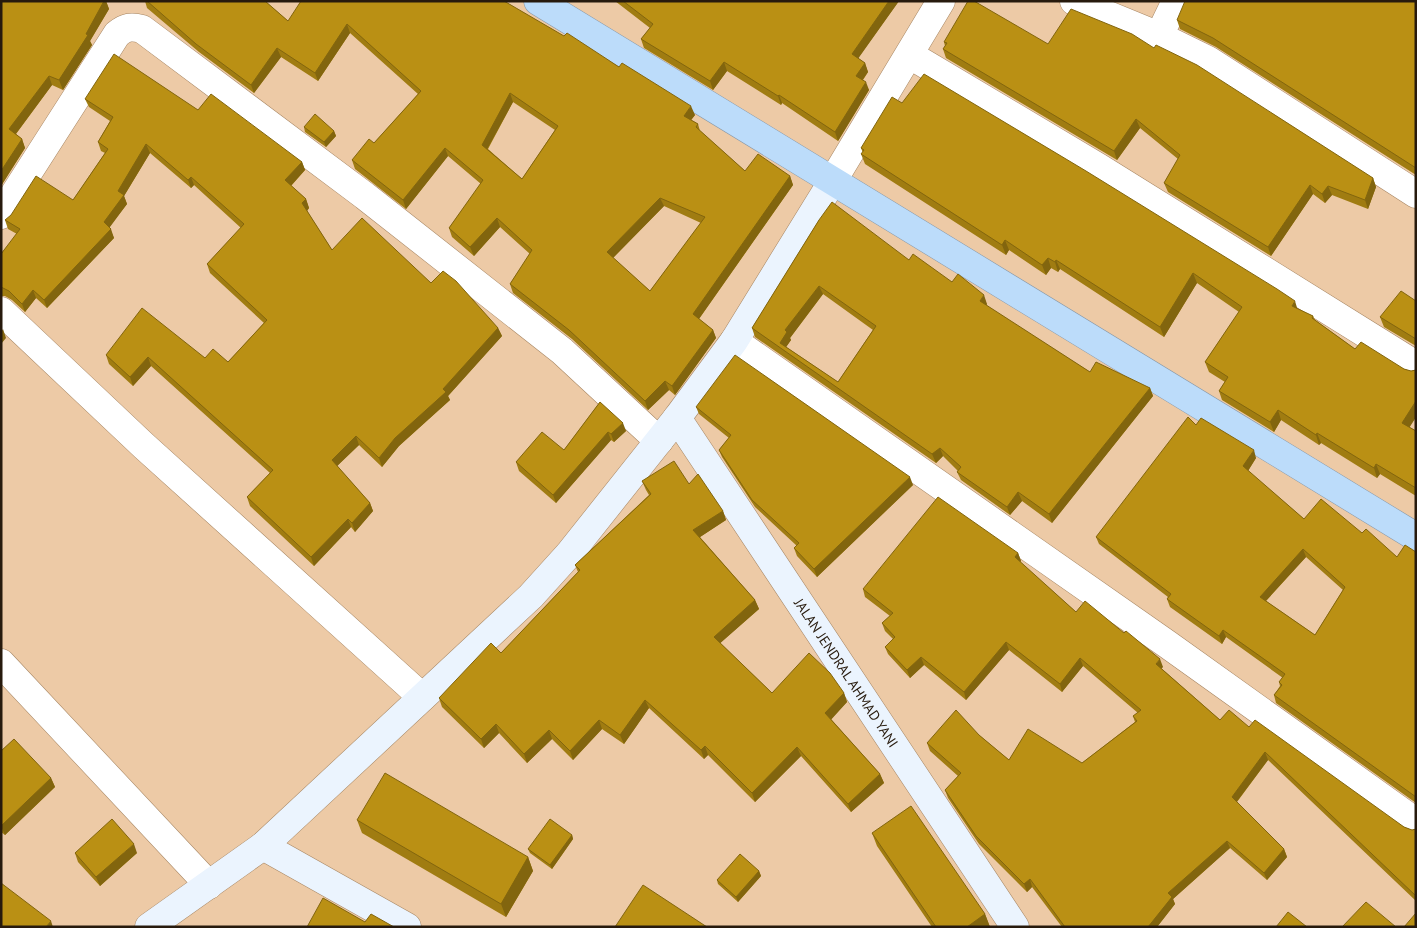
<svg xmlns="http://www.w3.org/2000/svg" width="1417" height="928" font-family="'PT Sans',sans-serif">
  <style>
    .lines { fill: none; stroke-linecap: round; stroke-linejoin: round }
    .street-casing { stroke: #a78663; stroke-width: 29 }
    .secondary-casing { stroke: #a78663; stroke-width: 29 }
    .highway-casing { stroke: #8898a7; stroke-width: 29 }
    .street { stroke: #fff; stroke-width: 28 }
    .secondary { stroke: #ebf4fe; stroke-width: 28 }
    .highway { stroke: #bcdcfa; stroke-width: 28 }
    .wall { fill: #a07c11; fill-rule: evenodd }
    .shaded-wall { fill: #82650e }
    .building { fill: #ba9014; stroke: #82650e; fill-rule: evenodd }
    .labels { text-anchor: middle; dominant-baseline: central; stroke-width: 4; stroke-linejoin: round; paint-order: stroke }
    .street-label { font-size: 14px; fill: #271a0d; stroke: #edcaa6 }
  </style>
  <rect width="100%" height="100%" fill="#edcaa6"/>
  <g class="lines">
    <g class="street-casing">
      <path id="street" d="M1074,1L1159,36L1208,60L1416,194
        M1159,36L1176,1
        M910,55L1098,167L1416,365
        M832,182L941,1
        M1,215L117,34C126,27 131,26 142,29L365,196L562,351L659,441
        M1,311L144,446L422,697
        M734,341L1167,644L1416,822
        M1,663L209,885"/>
    </g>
    <g class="secondary-casing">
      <g id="secondary">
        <path id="s1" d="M677,418L1015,927"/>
        <path d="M263,846L407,927"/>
        <path d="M149,927L263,846L531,596L569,554L677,418L734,341L832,182"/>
      </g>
    </g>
    <g class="highway-casing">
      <path id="highway" d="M538,1L1416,537"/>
    </g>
    <use href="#street" class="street"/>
    <use href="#secondary" class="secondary"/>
    <use href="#highway" class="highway"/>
  </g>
  <path class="wall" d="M1,1H106L109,9L90,41L92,45L63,90L52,85L16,134L22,139L25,148L1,186Z
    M145,1H265L288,21L564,36L619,67L695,115L691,120L698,124L700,131L745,171L790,176L793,185L699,319L713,330L716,338L675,395L669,390L648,410L572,339L513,293L510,284L530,254L500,227L474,256L452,237L449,228L481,184L448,156L406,209L355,169L352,160L374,143L418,94L350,33L318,81L281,57L254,93L199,52L147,8ZM513,102L555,130L522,179L488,149ZM664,206L701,223L650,291L613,258Z
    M615,1H899L858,58L865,63L868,72L863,80L869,90L838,141L782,103L781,105L727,71L713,90L644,48L641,39L650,28Z
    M1416,1V175L1216,47L1180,29L1177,20Z
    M944,42L1048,44L1373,178L1376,187L1368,209L1332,195L1325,203L1313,194L1271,256L1168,192L1164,183L1178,159L1140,128L1117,160L946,58L943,49L945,46Z
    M85,99L198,110L302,162L305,170L291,186L306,199L309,208L307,211L332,250L431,283L498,328L502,336L448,396L450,400L399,446L382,467L359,445L337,466L370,503L373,511L355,532L351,527L314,566L250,506L247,497L270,473L151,366L133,386L109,364L106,355L205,358L228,362L264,323L210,273L207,264L241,228L194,185L191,188L150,153L124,196L127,204L109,227L114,238L47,308L36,298L25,312L12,300L5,296H1V254L17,234L8,229L5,220L73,200L105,153L101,151L98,142L110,121L89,107Z
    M902,103L1297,309L1313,316L1315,320L1355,349L1404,369L1411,371L1416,370V417L1409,427L1416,431V496L1380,474L1377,478L1321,443L1319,445L1281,420L1274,432L1222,400L1219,391L1225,382L1209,372L1205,362L1239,312L1197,283L1164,337L1060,269L1058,272L1051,268L1046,275L1009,250L1006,255L865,164L861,154L863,153L861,148Z
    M304,127L334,131L336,136L326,147L305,132Z
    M819,220L909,260L952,282L987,304L986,306L1090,372L1150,388L1153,396L1052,523L1022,501L1010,515L961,480L957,472L958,471L943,456L936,463L755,337L752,328ZM823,294L873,330L838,382L786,347L791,340L790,338Z
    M1416,301V346L1384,327L1380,317Z
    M600,402L626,431L614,442L611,440L556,503L519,471L516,462L564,450Z
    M696,407L913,485L817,577L797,556L794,548L797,546L755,507L722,457L719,450L729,438L699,414Z
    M1196,425L1256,458L1248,471L1304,519L1362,533L1397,557L1416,552V803L1276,703L1274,695L1280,686L1279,682L1283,678L1226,637L1222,644L1170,607L1167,599L1168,597L1099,544L1096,537ZM1306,557L1343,590L1315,635L1266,601Z
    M642,481L689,484L723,511L726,520L700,537L755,600L759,609L720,643L772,693H844L847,702L831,719L880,774L884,783L851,812L801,756L755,802L708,755L704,759L649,708L624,744L602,729L573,760L552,739L527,763L499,733L484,748L442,707L439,698L501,653L578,572L575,565L649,495L646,490Z
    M1018,553L1021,561L1020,562L1076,612L1163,667L1161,668L1220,720L1249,727L1404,827L1412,830L1416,829V901L1268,760L1237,802L1284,849L1287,857L1267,880L1230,848L1173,899L1175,904L1157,927H1062L1032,887L1027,892L979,844L948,798L945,790L958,776L930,751L927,743L979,735L1009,760L1082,763L1135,722L1133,716L1138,713L1083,666L1062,692L1009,650L966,700L924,665L910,678L888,654L885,647L893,639L885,631L882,623L890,616L865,597L863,589Z
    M1,751L51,778L55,787L5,835L1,832Z
    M357,820L528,857L533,871L506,917L362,833Z
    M872,833L985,914L990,927H932L877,846Z
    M572,835L573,839L552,869L530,853L528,849Z
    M75,853H137L100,886L78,862Z
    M759,871L761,876L738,902L718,884L717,880Z"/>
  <path class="shaded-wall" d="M104,1H106L109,9L90,41L92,45L63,90L59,80Z
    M889,1H899L855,63L852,54Z
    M347,24L350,33L318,81L315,73Z
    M277,48L281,57L254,93L251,85Z
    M724,62L727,71L713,90L710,81Z
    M865,63L868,72L859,85L856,76Z
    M49,76L52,85L12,139L9,129Z
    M866,82L869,90L838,141L835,132Z
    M510,93L513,102L485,153L482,145Z
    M779,95L782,103L781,105L778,96Z
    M691,106L695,115L688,124L684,116Z
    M1136,119L1140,128L1117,160L1114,151Z
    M334,131L336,136L326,147L324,142Z
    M22,139L25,148L1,186V171Z
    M146,144L150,153L124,196L127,204L107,231L104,222L118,191Z
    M445,148L448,156L406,209L403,200Z
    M302,162L305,170L288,189L285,180Z
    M790,176L793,185L696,323L693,314Z
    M191,177L194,185L191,188L188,180Z
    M1373,178L1376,187L1368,209L1365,200Z
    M1310,185L1313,194L1271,256L1268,247Z
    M1328,186L1332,195L1325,203L1322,194Z
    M660,198L664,206L610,261L607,252Z
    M306,199L309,208L306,212L302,203Z
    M497,218L500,227L474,256L470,247Z
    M111,229L114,238L47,308L44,300Z
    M1005,240L1009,250L1006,255L1002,245Z
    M1048,258L1051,268L1046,275L1042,265Z
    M1056,260L1060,269L1058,272L1055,262Z
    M1193,273L1197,283L1164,337L1160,327Z
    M819,286L823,294L790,338L791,340L784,350L780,343L785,330Z
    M33,290L36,298L25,312L22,304Z
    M984,295L987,304L983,310L980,301Z
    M1295,301L1298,311L1292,306Z
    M498,328L502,336L448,396L450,400L399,446L382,467L379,458L395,438L443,389Z
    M3,329L6,338L1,344V332Z
    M713,330L716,338L675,395L672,386Z
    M148,357L151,366L133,386L130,377Z
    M665,381L669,390L648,410L645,401Z
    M1150,388L1153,396L1052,523L1049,514Z
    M1416,401V417L1406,433L1402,423Z
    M1278,410L1281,420L1274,432L1270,422Z
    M623,423L626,431L614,442L611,434Z
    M608,432L611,440L556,503L553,495Z
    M1317,433L1321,443L1319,445L1316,435Z
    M356,436L359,445L335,468L332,460Z
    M940,448L943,456L936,463L932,454Z
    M1254,450L1256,458L1246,474L1243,466Z
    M1376,464L1380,474L1377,478L1374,468Z
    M910,477L913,485L817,577L814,569Z
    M1018,492L1022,501L1010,515L1007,507Z
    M370,503L373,511L355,532L352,523Z
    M723,511L726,520L697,539L693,530Z
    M348,519L351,527L314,566L311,557Z
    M1303,549L1306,557L1263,604L1260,597Z
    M1018,553L1021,561L1018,565L1015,557Z
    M755,600L759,609L717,646L714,637Z
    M1223,630L1226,637L1222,644L1219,636Z
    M1006,642L1009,650L966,700L964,692Z
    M921,657L924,665L910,678L907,670Z
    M1080,658L1083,666L1062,692L1060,684Z
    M1160,659L1163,667L1159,671L1156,664Z
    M844,693L847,702L829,722L825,713Z
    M645,700L649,708L624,744L620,735Z
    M599,720L602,729L573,760L570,751Z
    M496,724L499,733L484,748L481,739Z
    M549,730L552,739L527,763L524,754Z
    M705,746L708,755L704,759L701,750Z
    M797,747L801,756L755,802L752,793Z
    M1265,752L1268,760L1235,804L1232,797Z
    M880,774L884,783L851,812L848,804Z
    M51,778L55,787L5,835L1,826Z
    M572,835L573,839L552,869L550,865Z
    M1227,841L1230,848L1173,899L1175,904L1157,927H1148L1168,893Z
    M134,844L137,853L100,886L96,877Z
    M1284,849L1287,857L1267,880L1264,873Z
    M528,857L533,871L506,917L501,904Z
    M759,871L761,876L738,902L736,897Z
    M1030,879L1032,887L1027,892L1024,884Z
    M985,914L990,927H967Z
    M51,921L53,927H46Z"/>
  <path class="building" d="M1,1H104L86,34L88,35L59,80L49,76L9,129L22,139L1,171Z
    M147,1H265L288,21L301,1H504L564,36L567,33L619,67L622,63L691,106L684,116L698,124L696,127L745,171L758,154L790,176L693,314L713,330L672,386L665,381L645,401L569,330L510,284L532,250L497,218L470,247L449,228L483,180L445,148L403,200L352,160L369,139L374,143L421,91L347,24L315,73L277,48L251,85L196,44ZM510,93L558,126L522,179L482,145ZM660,198L705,217L650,291L607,252Z
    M623,1H889L852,54L865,63L856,76L866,82L835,132L779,95L778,96L724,62L710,81L641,39L653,24Z
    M968,1H974L1048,44L1071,9L1132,34L1154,48L1156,45L1197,65L1373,178L1365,200L1328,186L1322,194L1310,185L1268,247L1164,183L1180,155L1136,119L1114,151L943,49L947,43L944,42Z
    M1185,1H1416V168L1213,38L1177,20Z
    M114,54L198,110L211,94L302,162L285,180L306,199L302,203L332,250L362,218L431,283L443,271L456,281L498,328L443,389L446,392L395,438L379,458L356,436L332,460L370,503L352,523L348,519L311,557L247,497L273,470L148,357L130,377L106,355L142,308L205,358L213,349L228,362L267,320L207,264L244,224L191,177L188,180L146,144L118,191L124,195L104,222L111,229L44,300L33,290L22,304L9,291L1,287V254L20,229L5,220L11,215L36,176L73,200L108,149L98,142L113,117L85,99Z
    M924,74L1086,171L1277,289L1295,301L1292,306L1313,316L1312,318L1355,349L1361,342L1404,369L1411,371L1416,370V401L1402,423L1416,431V488L1376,464L1374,468L1317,433L1316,435L1278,410L1270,422L1219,391L1228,377L1205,362L1242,307L1193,273L1160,327L1056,260L1055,262L1048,258L1042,265L1005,240L1002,245L861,154L864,150L861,148L892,97L902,103Z
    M315,114L334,131L324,142L304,127Z
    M832,202L909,260L913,254L952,282L958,274L984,295L980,301L1090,372L1096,362L1150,388L1049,514L1018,492L1007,507L957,472L961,467L940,448L932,454L752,328L819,220ZM819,286L876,326L838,382L780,343L787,332L785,330Z
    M1401,291L1416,301V339L1380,317Z
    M735,355L910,477L814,569L794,548L799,543L752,500L719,450L731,435L696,407Z
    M600,402L623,423L611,434L608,432L553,495L516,462L542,432L564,450Z
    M1188,417L1196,425L1201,418L1254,450L1243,466L1304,519L1321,499L1362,533L1366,529L1397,557L1405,545L1416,552V797L1274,695L1282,685L1279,682L1285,674L1223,630L1219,636L1167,599L1171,594L1096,537ZM1303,549L1345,587L1315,635L1260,597Z
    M674,461L689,484L698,474L723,511L693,530L755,600L714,637L772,693L809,653L830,673L844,693L825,713L880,774L848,804L797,747L752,793L705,746L701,750L645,700L620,735L599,720L570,751L549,730L524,754L496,724L481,739L439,698L491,643L501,653L580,570L575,565L651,494L642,481Z
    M938,497L1018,553L1015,557L1076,612L1085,601L1124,633L1126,631L1160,659L1156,664L1220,720L1229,710L1249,727L1255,720L1404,827L1412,830L1416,829V896L1265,752L1232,797L1284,849L1264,873L1227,841L1168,893L1172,897L1148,927H1065L1030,879L1024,884L976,836L945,790L961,773L927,743L956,710L979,735L1009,760L1028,729L1082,763L1137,721L1133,716L1141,710L1080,658L1060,684L1006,642L964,692L921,657L907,670L885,647L895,637L882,623L893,613L863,589Z
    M14,739L51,778L1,826V751Z
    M385,773L528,857L501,904L357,820Z
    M911,806L985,914L967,927H936L872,833Z
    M112,819L134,844L96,877L75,853Z
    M550,819L572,835L550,865L528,849Z
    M740,854L759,871L736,897L717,880Z
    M1,883L51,921L46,927H1Z
    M643,885L707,927H615Z
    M323,898L365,922L371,914L394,927H307Z
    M1366,902L1396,927H1342Z
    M1288,912L1307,927H1276Z
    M1416,913V927H1404Z"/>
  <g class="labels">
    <g class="street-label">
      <text stroke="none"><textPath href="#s1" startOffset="306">JALAN JENDRAL AHMAD YANI</textPath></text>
    </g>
  </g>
  <rect width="1417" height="928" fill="none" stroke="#271a0d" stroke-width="5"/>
</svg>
